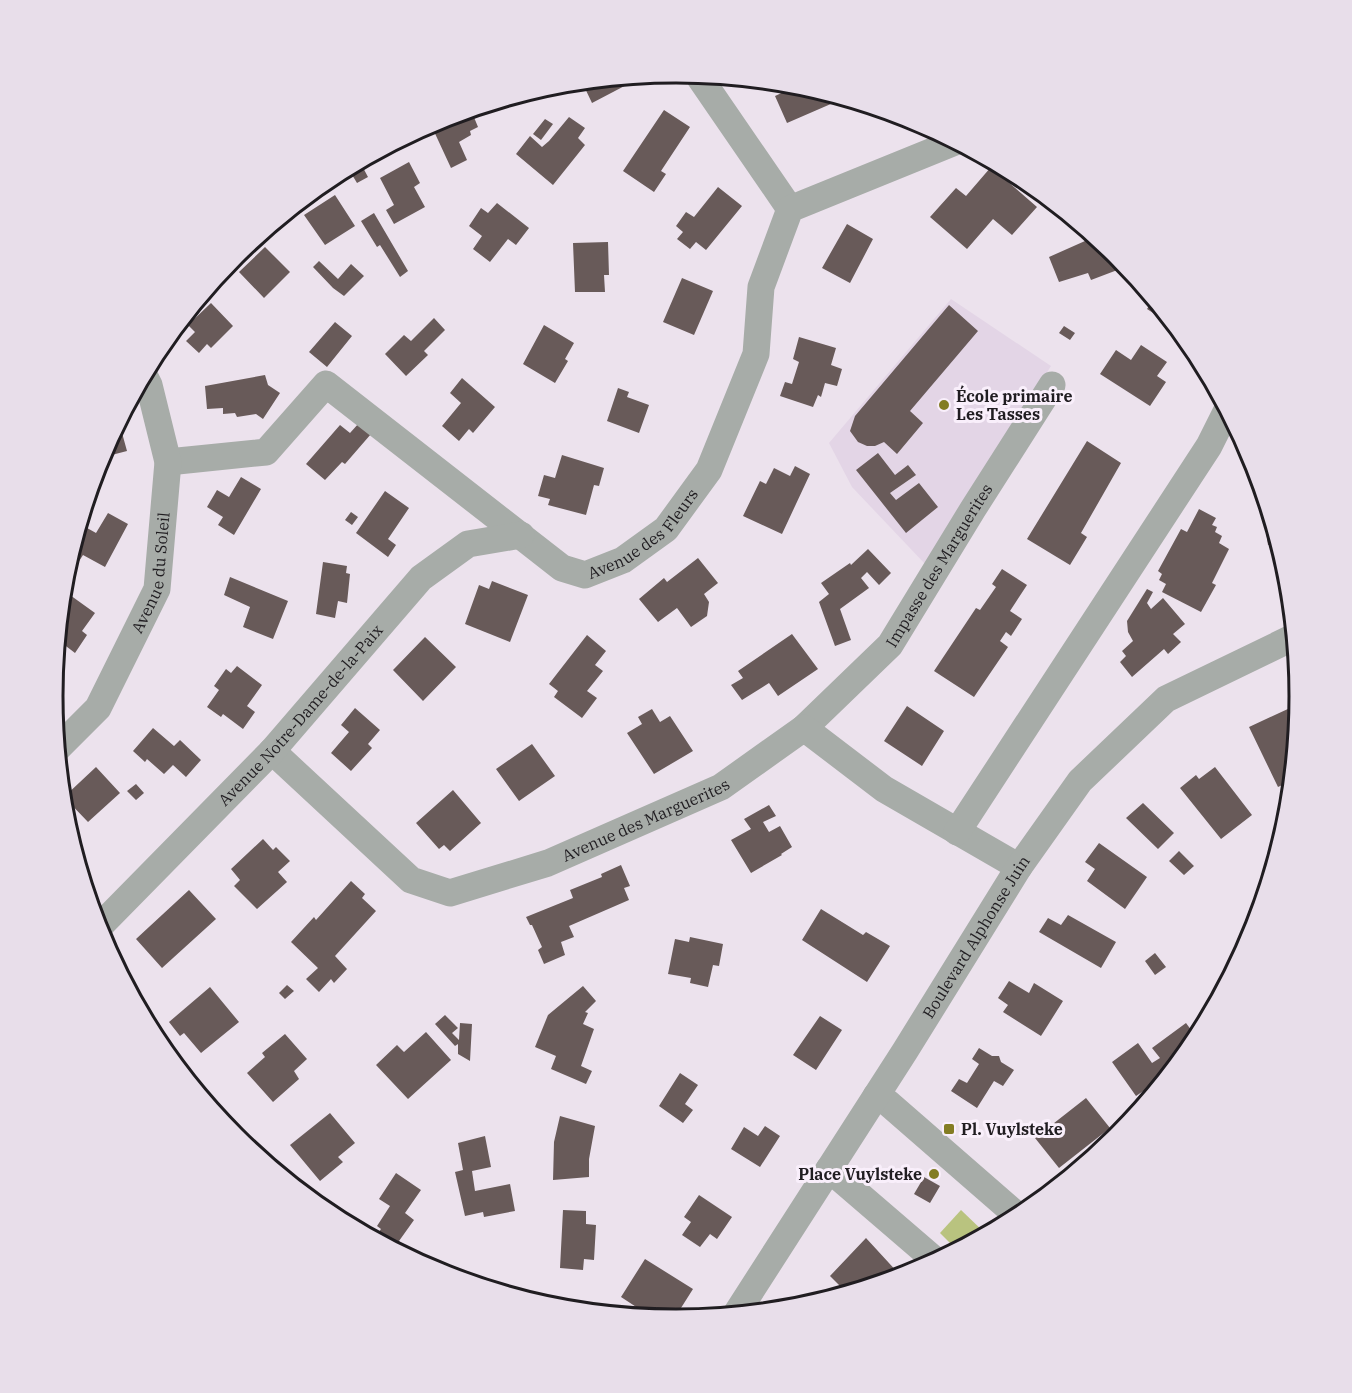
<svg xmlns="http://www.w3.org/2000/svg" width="1352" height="1393" font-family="'IBM Plex Serif',serif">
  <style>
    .built { fill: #e3d5e6 }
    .green { fill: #b9c37f }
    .building { fill: #685a59 }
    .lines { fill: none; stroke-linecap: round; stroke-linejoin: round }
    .minor { stroke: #a7aca8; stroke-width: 27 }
    .poi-dot { fill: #837c23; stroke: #f9effb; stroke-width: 2 }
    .labels { text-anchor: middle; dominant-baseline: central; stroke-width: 6; stroke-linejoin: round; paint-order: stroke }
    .poi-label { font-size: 16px; font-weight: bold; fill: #201d21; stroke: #f9effb; text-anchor: start }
    .street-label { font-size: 16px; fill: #201d21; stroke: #f9effb }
    .rim { fill: none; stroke: #201d21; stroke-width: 3 }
  </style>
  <rect width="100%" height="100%" fill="#ece2ed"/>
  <path class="built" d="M951,299L1051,366L926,565L852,487L829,443Z"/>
  <path class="green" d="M961,1210L986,1234L957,1250L940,1233Z"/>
  <path class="building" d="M633,77L634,81L592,103L582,82Z
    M799,85L839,97L840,100L787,123L775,96Z
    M471,110L478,127L470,131L471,135L459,142L467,160L451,168L432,127L456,115Z
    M664,110L690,127L661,171L666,174L654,192L623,171Z
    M569,117L585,128L578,138L585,145L553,185L516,154L530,136L542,147L549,141Z
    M545,119L553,124L541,140L533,134Z
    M360,162L368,177L357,183L348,168Z
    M409,162L420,183L414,187L425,207L394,224L386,210L394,205L380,178Z
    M991,167L1037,207L1012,235L993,219L967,249L930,217L956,188L966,196Z
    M718,187L742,206L706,250L696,242L690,249L677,239L683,232L676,226L686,212L694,217Z
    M335,195L355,226L325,245L304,215Z
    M497,203L529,228L516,245L508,239L490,262L473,249L482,236L469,226L481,208L488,213Z
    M374,213L408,271L400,277L380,245L377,247L361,221Z
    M847,224L873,239L850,283L822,268Z
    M1094,237L1113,252L1120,269L1091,280L1088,273L1059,282L1049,257Z
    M608,242L609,275H604L605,292H575L573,243Z
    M265,247L290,272L264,298L239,272Z
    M319,261L338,279L351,264L364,276L344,296L333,288L313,267Z
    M682,278L713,291L694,335L663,322Z
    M1153,300L1175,326V327L1147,309Z
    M211,303L233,326L211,348L207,344L199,353L186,341L195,332L188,325Z
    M949,305L978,331L910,411L923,423L897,454L884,442L875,446H867L858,442L850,431L855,416Z
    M434,318L445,330L424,351L428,355L406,376L385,354L404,335L411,341Z
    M335,322L352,336L327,367L309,352Z
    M544,325L574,343L565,359L568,361L555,383L523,364Z
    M1064,326L1075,333L1070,340L1059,333Z
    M799,337L836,348L831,365L842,369L837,386L825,383L821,397L818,395L813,407L780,396L785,382L792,384L799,362L793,359Z
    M1141,345L1167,362L1157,376L1166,382L1150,406L1100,374L1116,350L1131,360Z
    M265,375L268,385L280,393L263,419L256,414L237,417L235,413L223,414V408L207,409L205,386Z
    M462,378L495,407L473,433L469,429L459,441L442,426L461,403L450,393Z
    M618,388L629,392L627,397L649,405L639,433L607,421Z
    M119,422L127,451L100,458Z
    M359,423L371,434L345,464L342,462L325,480L306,464L340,425L350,433Z
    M1087,441L1121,463L1081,533L1087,537L1070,565L1027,539Z
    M878,453L895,475L908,465L916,475L890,493L896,500L919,483L938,507L906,533L856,470Z
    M562,455L604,468L599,486L594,485L586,515L548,505L550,499L538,496L544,475L555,478Z
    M795,466L810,474L782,534L743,516L760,481L766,484L774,468L790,476Z
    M241,477L261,489L234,535L218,525L223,517L207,507L217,490L229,497Z
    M385,491L409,508L388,539L396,545L388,557L356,533Z
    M1262,502H1265L1286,571L1275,565L1278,559L1275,554V544L1268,545Z
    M1199,509L1216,518L1212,525L1217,527L1215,532L1222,536L1219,543L1229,549L1212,583L1216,585L1201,612L1162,592L1166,584L1159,580L1162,574L1158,571L1181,529L1187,532Z
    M351,512L358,517L352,525L345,520Z
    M108,513L128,524L105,567L83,555L76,566L69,562L80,524L96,533Z
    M868,549L891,573L879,585L867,572L861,578L869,588L840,609L851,640L835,646L819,602L829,594L821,583L850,563L851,565Z
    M698,558L718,583L704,594L709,602L707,616L691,627L677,608L658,622L639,599L664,578L667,582Z
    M323,562L347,566L346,573L350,574L347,603L338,601L335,618L316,614Z
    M1002,569L1027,585L1010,611L1022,619L1011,636L1006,632L1000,641L1008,647L974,697L934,671L976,608L980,610L996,587L992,584Z
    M230,577L288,601L273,639L243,627L250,607L224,595Z
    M492,581L528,595L510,642L465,624L479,585L489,589Z
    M1147,589L1153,592L1147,603L1151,609L1163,598L1185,624L1173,634L1181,642L1168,654L1164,649L1132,677L1120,662L1126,656L1122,651L1133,641L1128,632L1127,621Z
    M63,590L95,613L82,631L87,635L75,653L58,640Z
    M792,634L818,669L778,696L769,683L742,700L731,685L743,678L738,671Z
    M587,635L606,651L595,665L603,671L587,691L597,698L582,718L554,697L558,691L549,684Z
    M425,637L456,667L423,701L393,670Z
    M237,666L262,685L247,706L255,712L243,729L223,714L221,717L207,707L219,690L214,686L226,669L231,673Z
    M907,706L944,731L922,766L884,741Z
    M355,708L380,730L368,744L372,748L351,771L331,753L349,732L341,725Z
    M1290,708L1297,722L1291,781L1278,787L1249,727Z
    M652,709L660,722L670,716L693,751L654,774L627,733L642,724L638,717Z
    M153,728L174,746L180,740L201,760L186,777L173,765L164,774L147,759L145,762L133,751Z
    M532,744L555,776L519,801L496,769Z
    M96,767L120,793L88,822L64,797Z
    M1215,767L1252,815L1221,839L1180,788L1196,775L1199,779Z
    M136,784L144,793L136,800L127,791Z
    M453,790L481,823L450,851L444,845L439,849L416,823Z
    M1143,803L1174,833L1158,849L1126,818Z
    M769,805L776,816L763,822L769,832L780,826L792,847L781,854L782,855L751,873L731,840L751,829L744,819Z
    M263,839L273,850L276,847L290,861L278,872L287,882L257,909L234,886L240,880L231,869Z
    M1099,843L1147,877L1125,909L1087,881L1095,869L1085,862Z
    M1179,851L1194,866L1184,875L1169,861Z
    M621,865L630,886L624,888L629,900L569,926L574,937L561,942L565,955L544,964L538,950L542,947L532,925H530L526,917L573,898L570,890L602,877L601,874Z
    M351,881L365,894L362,898L376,911L335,956L347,969L334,983L331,979L319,992L306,979L318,968L291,942L314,917L316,920Z
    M189,890L216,919L162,968L136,939Z
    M821,909L863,935L866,932L890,946L867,982L802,940Z
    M1068,915L1116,942L1101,968L1039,932L1048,918L1061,925Z
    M690,937L723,944L719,966L713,965L708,987L690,983L691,978L668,974L675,939L689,942Z
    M1155,953L1166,967L1155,975L1145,961Z
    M1232,972L1220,995L1214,988Z
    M1009,981L1029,993L1034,983L1063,1001L1041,1036L1003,1012L1008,1005L998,998Z
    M287,985L294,991L285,999L279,993Z
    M583,986L596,1001L585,1012L588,1013L583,1024L594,1029L581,1066L592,1071L586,1084L551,1069L556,1056L535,1047L548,1015Z
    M210,987L239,1022L201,1053L184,1033L180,1036L169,1022Z
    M445,1015L458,1028L452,1033L459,1040L460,1023L472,1024L470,1061L458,1054V1044L455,1046L435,1024Z
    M820,1016L842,1030L816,1070L793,1055Z
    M1186,1023L1197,1038L1194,1043L1170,1073L1136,1096L1112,1062L1138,1043L1152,1063L1160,1058L1152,1048Z
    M426,1032L451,1060L408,1099L376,1065L397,1045L404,1052Z
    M285,1034L307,1059L294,1071L299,1079L273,1102L247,1073L265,1057L262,1053Z
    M979,1048L992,1056H999L1001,1062L1014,1070L1003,1086L994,1081L977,1108L951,1091L959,1079L967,1083L979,1064L972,1059Z
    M680,1073L698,1085L685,1104L693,1110L683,1123L659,1106Z
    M1086,1098L1110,1128L1059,1168L1035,1138Z
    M330,1113L355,1143L338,1157L343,1162L320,1181L290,1145Z
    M560,1116L595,1126L589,1159V1177L553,1180L554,1142Z
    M765,1126L780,1136L760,1167L731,1149L744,1127L758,1136Z
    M485,1136L491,1167L472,1171L475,1191L510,1184L515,1211L484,1217L483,1212L465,1216L455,1172L463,1170L458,1143Z
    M396,1173L421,1190L405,1213L414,1220L399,1241L405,1248L401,1253L374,1239L381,1229L377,1226L390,1206L379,1199Z
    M924,1177L940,1186L930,1203L914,1194Z
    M699,1195L732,1217L717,1239L710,1234L700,1247L682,1235L691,1222L684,1217Z
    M563,1210L586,1211V1224L596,1225L594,1260L584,1259L583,1270L560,1268Z
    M866,1238L900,1275L897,1278L847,1293L830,1276Z
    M645,1259L693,1289L674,1319L656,1307L650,1316L621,1297Z"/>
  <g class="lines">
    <g class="minor">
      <path d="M698,75L790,209"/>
      <path id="s1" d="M168,462L266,452L326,384L562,568L585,575L623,560L666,529L709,470L756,354L761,287L790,209L955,142"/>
      <path id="s2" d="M804,728L890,645L973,509L1052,385"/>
      <path id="s3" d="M58,748L98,708L157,589L168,462L149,385L144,375"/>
      <path id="s4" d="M272,751L411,880L450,893L548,863L721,787L804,728L884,789L1019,867"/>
      <path d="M957,832L1209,446L1227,410"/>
      <path id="s5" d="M98,928L272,751L421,578L468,544L521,535"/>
      <path d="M876,1096L888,1103L1019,1217"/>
      <path d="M829,1169L936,1261"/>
      <path id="s6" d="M736,1314L905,1051L1019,867L1080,781L1166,699L1294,637"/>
    </g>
  </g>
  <g class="poi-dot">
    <circle cx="944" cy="405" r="6"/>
    <rect x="943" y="1123" width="12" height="12" rx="3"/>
    <circle cx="934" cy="1174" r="6"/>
  </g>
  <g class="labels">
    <g class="poi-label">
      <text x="956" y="396">École primaire<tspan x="956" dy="18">Les Tasses</tspan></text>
      <text x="961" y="1129">Pl. Vuylsteke</text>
      <text x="922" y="1174" text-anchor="end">Place Vuylsteke</text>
    </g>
    <g class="street-label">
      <text stroke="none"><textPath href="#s1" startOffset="585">Avenue des Fleurs</textPath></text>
      <text stroke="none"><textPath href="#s2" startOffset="213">Impasse des Marguerites</textPath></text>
      <text stroke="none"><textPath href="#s3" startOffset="204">Avenue du Soleil</textPath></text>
      <text stroke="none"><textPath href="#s5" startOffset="294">Avenue Notre-Dame-de-la-Paix</textPath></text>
      <text stroke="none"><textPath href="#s4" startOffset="440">Avenue des Marguerites</textPath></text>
      <text stroke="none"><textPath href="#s6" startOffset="447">Boulevard Alphonse Juin</textPath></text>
    </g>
  </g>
  <path d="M0 0H1352V1393H0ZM63 696a613 613 0 1 1 1226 0a613 613 0 1 1-1226 0Z" fill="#e8deea" fill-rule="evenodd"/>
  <path class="rim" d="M63 696a613 613 0 1 1 1226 0a613 613 0 1 1-1226 0Z"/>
</svg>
